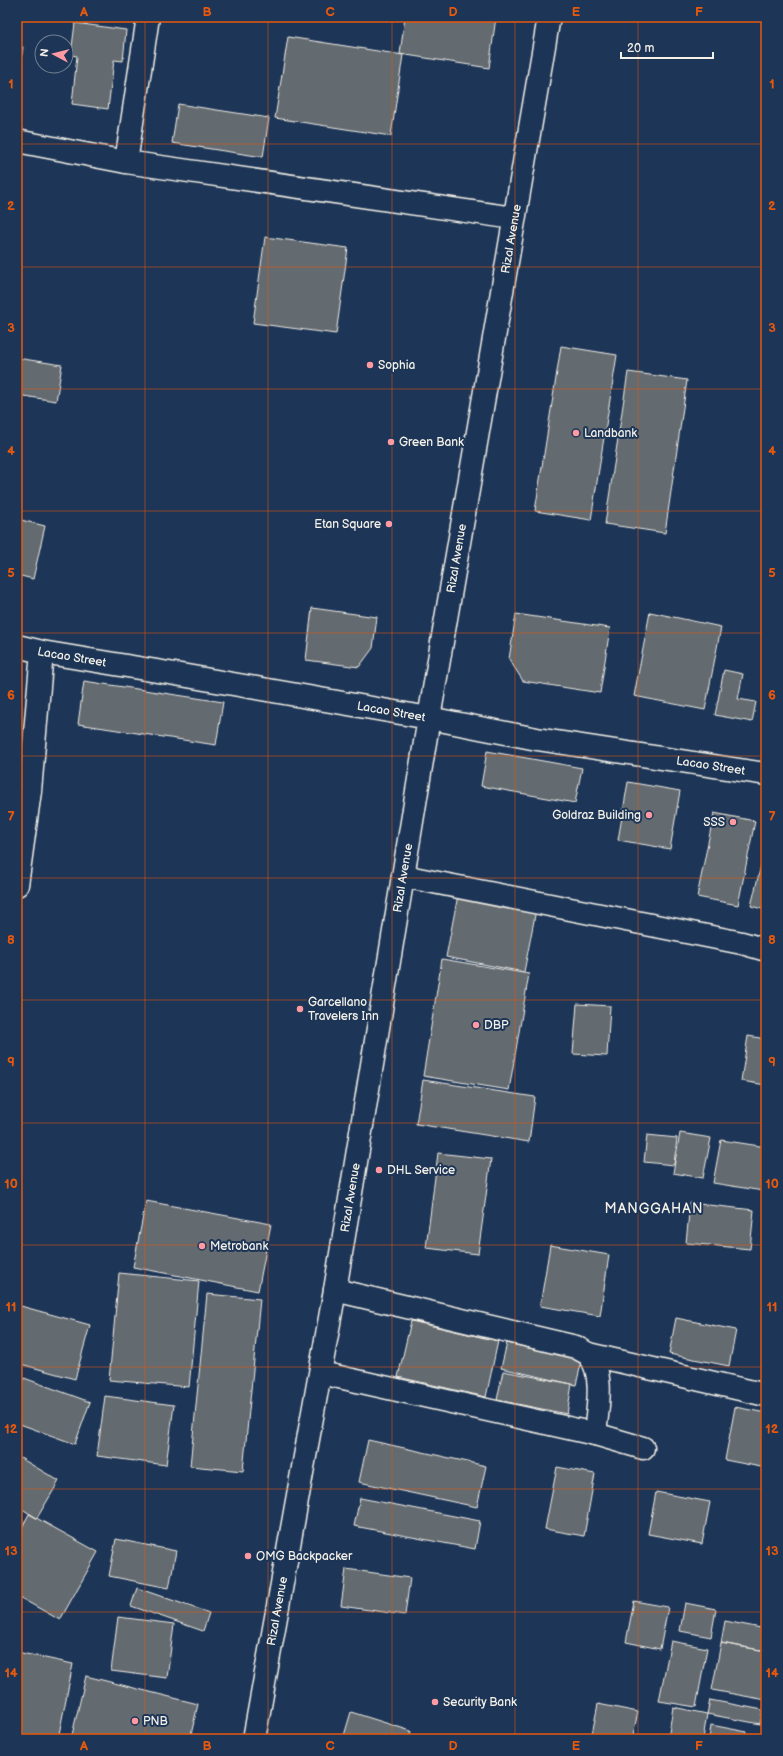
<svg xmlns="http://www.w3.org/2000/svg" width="783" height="1756" font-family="'Balsamiq Sans',sans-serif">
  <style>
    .building { fill: #636a6f; stroke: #f4f1e8 }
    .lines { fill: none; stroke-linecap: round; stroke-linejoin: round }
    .minor-casing { stroke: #f4f1e8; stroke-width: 25 }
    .major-casing { stroke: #f4f1e8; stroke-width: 25 }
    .minor { stroke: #1d3557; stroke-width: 22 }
    .major { stroke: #1d3557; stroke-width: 22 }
    .grid { fill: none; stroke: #e8590c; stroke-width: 1; stroke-opacity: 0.55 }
    .poi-dot { fill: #ff9aa2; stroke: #1d3557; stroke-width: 1.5 }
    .labels { text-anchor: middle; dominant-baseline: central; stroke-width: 4; stroke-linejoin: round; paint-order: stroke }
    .street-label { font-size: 12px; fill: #f4f1e8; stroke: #1d3557 }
    .poi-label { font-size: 12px; fill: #f4f1e8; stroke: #1d3557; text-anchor: start }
    .quarter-label { font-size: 14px; letter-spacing: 1px; fill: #f4f1e8; stroke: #1d3557 }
    .neatline { fill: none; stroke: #e8590c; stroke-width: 1.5 }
    .grid-label { font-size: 13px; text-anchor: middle; font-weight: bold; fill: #e8590c }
  </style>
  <rect width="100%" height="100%" fill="#1d3557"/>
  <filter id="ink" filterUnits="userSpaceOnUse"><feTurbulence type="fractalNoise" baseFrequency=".025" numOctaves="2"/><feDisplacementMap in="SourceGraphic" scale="8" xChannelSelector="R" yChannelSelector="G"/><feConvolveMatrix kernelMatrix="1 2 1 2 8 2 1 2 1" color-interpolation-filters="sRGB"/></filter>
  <g filter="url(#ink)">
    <path class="building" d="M405,17H496L489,68L400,54Z
      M75,23L126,30L123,61L114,60L108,109L72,104L77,56L71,55Z
      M288,37L403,55L391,136L275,118Z
      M17,46L23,47L17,86Z
      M178,104L269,118L263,157L172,143Z
      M265,237L348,248L336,334L253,323Z
      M561,346L617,355L591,520L535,511Z
      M17,358L62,365L56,401L17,395Z
      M628,372L687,380L665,533L605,524Z
      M17,519L45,526L33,579L17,575Z
      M312,608L377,617L373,648L359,667L306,660Z
      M650,612L721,627L705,710L634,696Z
      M516,614L610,628L600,693L523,681L509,659Z
      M724,670L743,674L738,699L756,702L752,722L715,715Z
      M84,681L223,702L216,745L78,724Z
      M487,751L582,768L575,803L481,786Z
      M628,782L680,791L670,849L618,840Z
      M714,813L755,821L738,905L697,897Z
      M766,845V910L751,906Z
      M458,895L536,910L524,972L446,957Z
      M442,959L529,974L509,1090L423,1076Z
      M577,1004L610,1006L607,1056L573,1054Z
      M748,1036L766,1039V1085L741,1081Z
      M423,1080L535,1097L529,1142L416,1124Z
      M680,1133L711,1138L703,1178L673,1173Z
      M647,1135L677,1138L674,1165L644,1162Z
      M721,1140L766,1147V1174L763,1191L713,1183Z
      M438,1153L491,1159L478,1254L426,1248Z
      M146,1201L271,1224L258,1291L133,1267Z
      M690,1203L754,1210L750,1249L686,1243Z
      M550,1245L609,1255L600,1316L540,1306Z
      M119,1273L199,1281L189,1387L109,1380Z
      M207,1294L260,1299L243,1471L190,1466Z
      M17,1305L90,1325L75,1379L17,1363Z
      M676,1318L736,1330L729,1366L669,1354Z
      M411,1321L498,1341L486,1397L398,1377Z
      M507,1343L582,1360L576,1385L501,1368Z
      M503,1371L572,1384L567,1414L497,1400Z
      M24,1378L90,1402L75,1444L17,1423V1396Z
      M105,1396L174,1405L166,1465L97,1456Z
      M735,1407L766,1413V1468L725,1460Z
      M368,1440L486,1466L477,1507L359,1482Z
      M17,1456L59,1481L37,1518L17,1506Z
      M557,1467L595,1474L584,1536L545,1529Z
      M656,1492L710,1502L702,1544L648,1534Z
      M360,1498L480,1521L475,1549L354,1526Z
      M29,1514L98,1552L60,1620L17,1596V1537Z
      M116,1539L176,1551L169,1588L109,1576Z
      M346,1569L410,1578L405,1615L341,1606Z
      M137,1588L209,1613L203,1631L131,1606Z
      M634,1601L668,1607L660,1649L626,1642Z
      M685,1603L716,1609L711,1637L680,1631Z
      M118,1617L174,1624L167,1678L111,1671Z
      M725,1621L766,1629V1651L721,1643Z
      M671,1641L707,1648L696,1707L659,1701Z
      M721,1643L766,1651V1700L712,1690Z
      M17,1652L73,1664L58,1739H17Z
      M86,1676L198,1704L190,1739H71Z
      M710,1700L763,1710L760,1724L707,1714Z
      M598,1704L638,1712L632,1739H591Z
      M673,1707L707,1714L703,1739H668Z
      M351,1712L411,1731L409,1739H343Z
      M711,1725L747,1732L745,1739H709Z"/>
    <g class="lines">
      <g class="minor-casing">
        <g id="minor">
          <path d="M17,141L126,162L514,218"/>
          <path d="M126,162L148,17"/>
          <path id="s1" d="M17,646L42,652L187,676L429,718L537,739L766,774"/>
          <path d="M403,876L742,943L766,950"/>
          <path d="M17,885L30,791L42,652"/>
          <path d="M588,1354L766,1395"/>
          <path d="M321,1373L595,1434C597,1412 605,1374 589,1355C586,1352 580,1350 576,1347L335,1290"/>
          <path d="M595,1434L643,1448"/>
        </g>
      </g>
      <g class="major-casing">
        <g id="major">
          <path id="s2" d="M254,1739L335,1290L429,718L549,17"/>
        </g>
      </g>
      <use href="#minor" class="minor"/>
      <use href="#major" class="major"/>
    </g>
  </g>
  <path class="grid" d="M145,17V1739M268,17V1739M392,17V1739M515,17V1739M638,17V1739M17,144H766M17,267H766M17,389H766M17,511H766M17,633H766M17,756H766M17,878H766M17,1000H766M17,1123H766M17,1245H766M17,1367H766M17,1489H766M17,1612H766"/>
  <g class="poi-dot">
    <circle cx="370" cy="365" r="4"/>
    <circle cx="576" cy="433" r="4"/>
    <circle cx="391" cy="442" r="4"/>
    <circle cx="389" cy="524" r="4"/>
    <circle cx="649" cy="815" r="4"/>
    <circle cx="733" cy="822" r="4"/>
    <circle cx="300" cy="1009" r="4"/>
    <circle cx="476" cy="1025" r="4"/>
    <circle cx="379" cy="1170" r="4"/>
    <circle cx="202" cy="1246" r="4"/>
    <circle cx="248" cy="1556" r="4"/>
    <circle cx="435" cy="1702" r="4"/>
    <circle cx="135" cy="1721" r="4"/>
  </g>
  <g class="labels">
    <g class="street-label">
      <text stroke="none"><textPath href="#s2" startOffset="1522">Rizal Avenue</textPath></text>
      <text stroke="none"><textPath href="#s2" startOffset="1198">Rizal Avenue</textPath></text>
      <text stroke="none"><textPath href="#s1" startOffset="56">Lacao Street</textPath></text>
      <text stroke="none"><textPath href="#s1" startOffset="380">Lacao Street</textPath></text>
      <text stroke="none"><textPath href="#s1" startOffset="704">Lacao Street</textPath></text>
      <text stroke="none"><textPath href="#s2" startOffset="874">Rizal Avenue</textPath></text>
      <text stroke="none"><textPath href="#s2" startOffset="550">Rizal Avenue</textPath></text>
      <text stroke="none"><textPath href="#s2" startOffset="130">Rizal Avenue</textPath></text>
    </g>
    <g class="poi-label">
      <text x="378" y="365">Sophia</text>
      <text x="584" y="433">Landbank</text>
      <text x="399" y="442">Green Bank</text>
      <text x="381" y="524" text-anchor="end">Etan Square</text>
      <text x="641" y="815" text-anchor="end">Goldraz Building</text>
      <text x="725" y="822" text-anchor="end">SSS</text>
      <text x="308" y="1002">Garcellano<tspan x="308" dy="14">Travelers Inn</tspan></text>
      <text x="484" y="1025">DBP</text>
      <text x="387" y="1170">DHL Service</text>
      <text x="210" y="1246">Metrobank</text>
      <text x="256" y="1556">OMG Backpacker</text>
      <text x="443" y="1702">Security Bank</text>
      <text x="143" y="1721">PNB</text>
    </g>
    <g class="quarter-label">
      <text x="654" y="1208">MANGGAHAN</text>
    </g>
  </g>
  <rect width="783" height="1756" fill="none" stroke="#1d3557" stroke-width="44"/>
  <g transform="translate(54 54) rotate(277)"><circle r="19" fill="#1d3557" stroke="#738091"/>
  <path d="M0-3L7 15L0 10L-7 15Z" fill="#ff9aa2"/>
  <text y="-6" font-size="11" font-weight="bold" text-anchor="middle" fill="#f4f1e8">N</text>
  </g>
  <path d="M621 52v6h92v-6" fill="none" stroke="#f4f1e8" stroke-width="2"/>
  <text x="627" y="52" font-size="12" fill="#f4f1e8" stroke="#1d3557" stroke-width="3" paint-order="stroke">20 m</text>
  <rect x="22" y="22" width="739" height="1712" class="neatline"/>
  <g class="grid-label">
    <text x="84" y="16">A</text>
    <text x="207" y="16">B</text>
    <text x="330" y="16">C</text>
    <text x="453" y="16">D</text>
    <text x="576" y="16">E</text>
    <text x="699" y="16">F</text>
    <text x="11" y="88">1</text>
    <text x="772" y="88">1</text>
    <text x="11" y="210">2</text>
    <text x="772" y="210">2</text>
    <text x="11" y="332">3</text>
    <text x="772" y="332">3</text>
    <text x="11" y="455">4</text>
    <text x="772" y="455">4</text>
    <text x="11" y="577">5</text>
    <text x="772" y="577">5</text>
    <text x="11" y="699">6</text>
    <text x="772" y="699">6</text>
    <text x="11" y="821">7</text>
    <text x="772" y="821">7</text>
    <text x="11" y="944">8</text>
    <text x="772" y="944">8</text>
    <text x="11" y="1066">9</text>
    <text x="772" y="1066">9</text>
    <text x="11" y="1188">10</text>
    <text x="772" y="1188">10</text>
    <text x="11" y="1311">11</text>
    <text x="772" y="1311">11</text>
    <text x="11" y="1433">12</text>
    <text x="772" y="1433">12</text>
    <text x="11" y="1555">13</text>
    <text x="772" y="1555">13</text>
    <text x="11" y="1677">14</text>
    <text x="772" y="1677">14</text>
    <text x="84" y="1750">A</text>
    <text x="207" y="1750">B</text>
    <text x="330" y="1750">C</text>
    <text x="453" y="1750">D</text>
    <text x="576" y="1750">E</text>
    <text x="699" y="1750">F</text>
  </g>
</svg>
